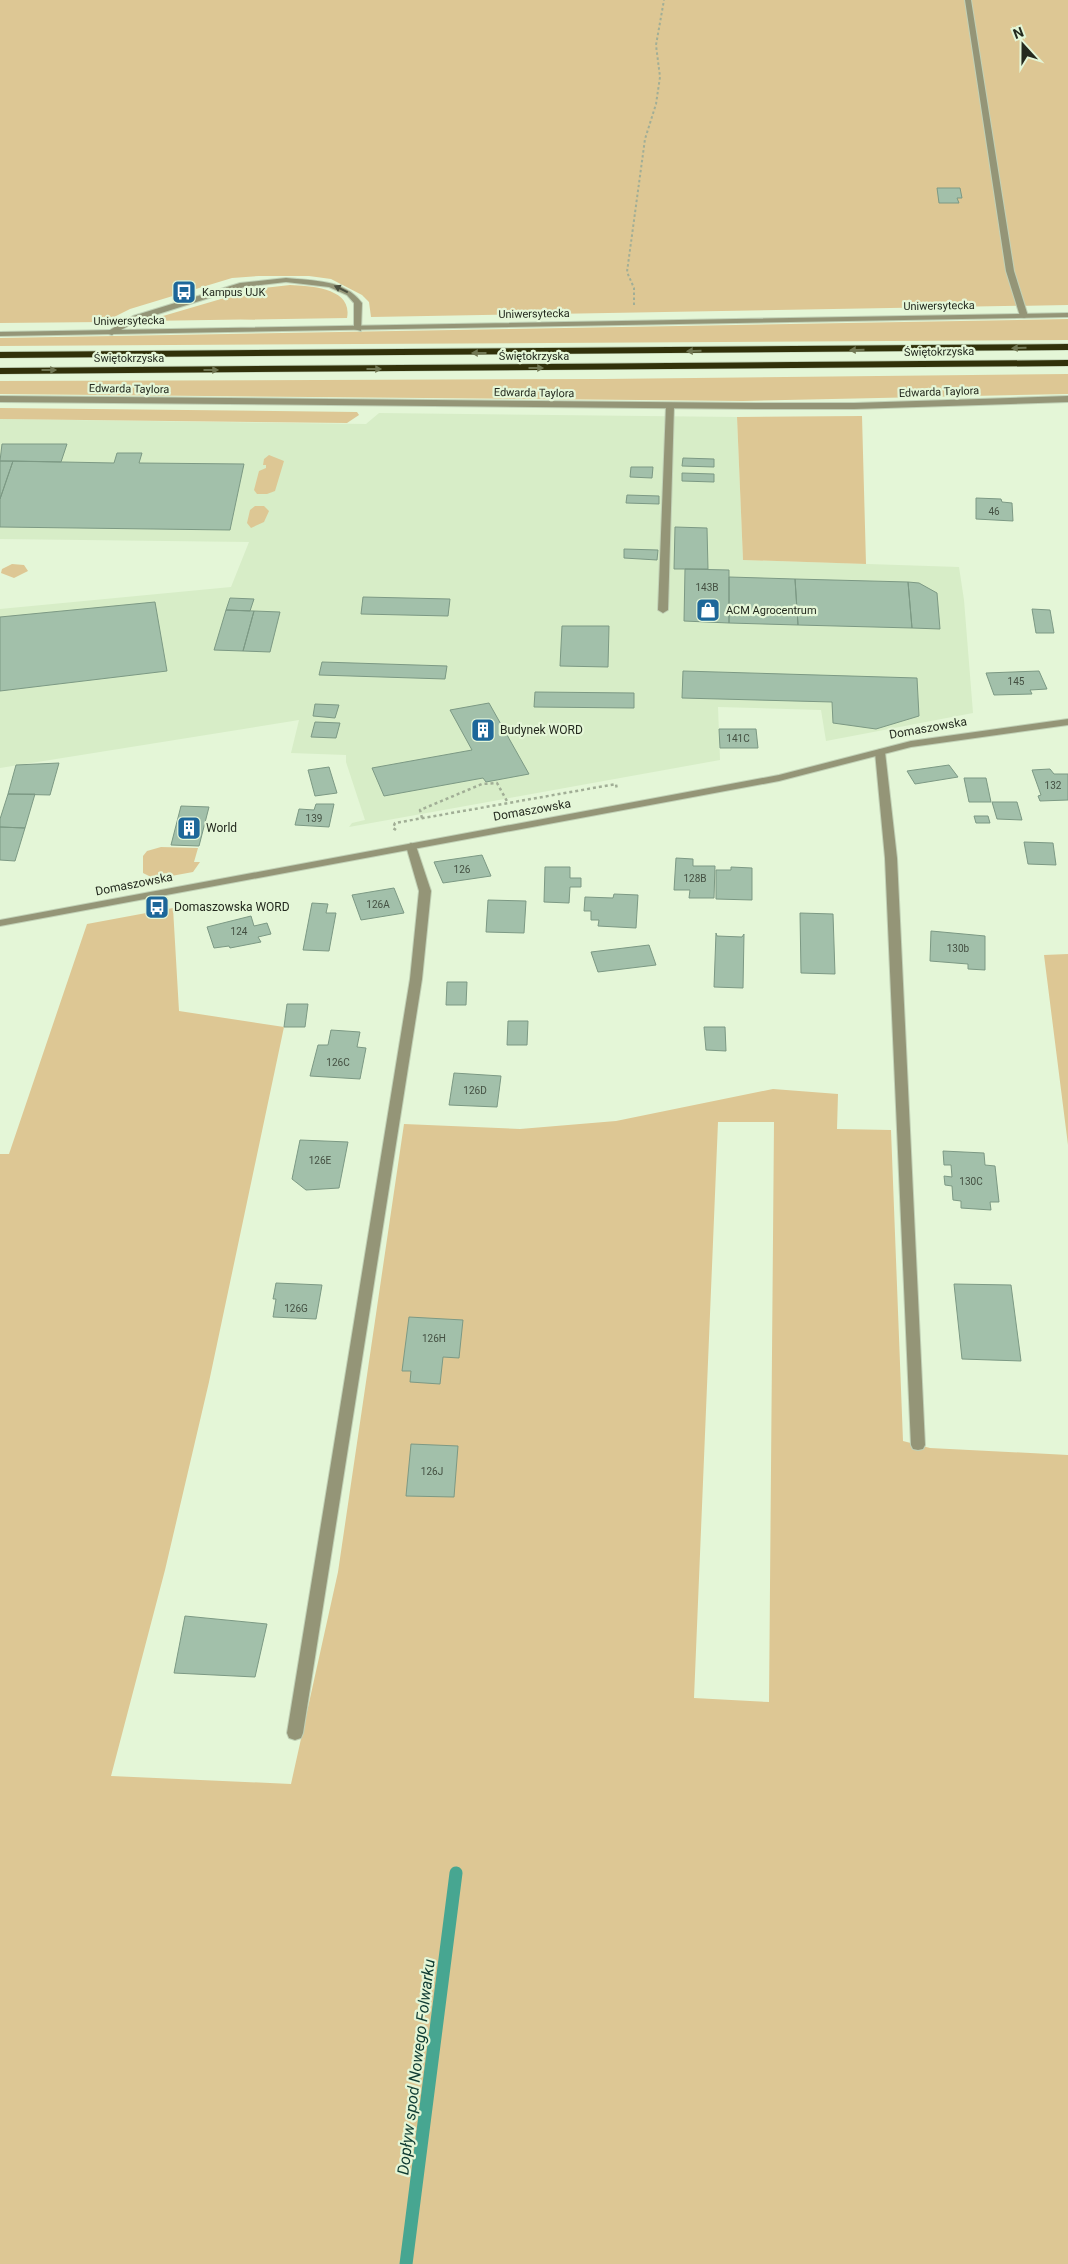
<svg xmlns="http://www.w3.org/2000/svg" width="1068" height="2264" font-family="Roboto,sans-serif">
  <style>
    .built { fill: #d7edc7 }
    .green { fill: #ddc794; fill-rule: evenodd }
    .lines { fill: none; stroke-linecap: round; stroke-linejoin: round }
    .stream { stroke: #47a691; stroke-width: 13 }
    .building { fill: #a2c0aa; stroke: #7c9984 }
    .service-casing { stroke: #c1d1b6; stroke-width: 2 }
    .tertiary-casing { stroke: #c1d1b6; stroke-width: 2 }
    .motorway-casing { stroke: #c1d1b6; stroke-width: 1 }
    .path-far1 { stroke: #a1ae96; stroke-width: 2; stroke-dasharray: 2.5 2.5; stroke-linecap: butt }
    .path { stroke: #a1ae96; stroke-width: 2.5; stroke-dasharray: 3 3; stroke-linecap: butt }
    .service { fill: #949577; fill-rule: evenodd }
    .tertiary { fill: #949577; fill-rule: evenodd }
    .motorway { fill: #31310a; fill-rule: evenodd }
    .oneway { fill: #4b4f3e }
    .oneway2 { fill: #707652 }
    .labels { text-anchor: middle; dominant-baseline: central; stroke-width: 4.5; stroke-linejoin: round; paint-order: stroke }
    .number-label { font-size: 10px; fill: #445042 }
    .far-poi-label { font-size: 11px; fill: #242a1f; stroke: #e4f6d7; text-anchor: start }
    .far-street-label { font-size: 11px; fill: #242a1f; stroke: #e4f6d7 }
    .street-label { font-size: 12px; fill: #242a1f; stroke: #e4f6d7 }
    .poi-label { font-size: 12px; fill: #242a1f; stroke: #e4f6d7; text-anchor: start }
    .near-water-label { font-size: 16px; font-style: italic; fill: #0f3b32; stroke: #e4f6d7 }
  </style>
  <rect width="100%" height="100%" fill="#e4f6d7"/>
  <path class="built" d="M379,413L737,417L743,560L959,567L964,600L973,713L826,741L821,710L718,707L720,760L349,827L352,823L365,820L346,762V755L291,753L299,720L0,768V609L231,587L249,542L0,539V419L366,424Z"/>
  <path class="green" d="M0,0H1068V305L371,317L369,302L362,295L331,279L309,276H259L232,278L130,309L104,322L0,323Z
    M290,285C311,286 353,288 347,318L146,321L255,289Z
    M1068,319V340L0,346V338Z
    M1068,374V394L743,401L0,394V381L602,379Z
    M0,408L357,412L359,415L347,423L0,419Z
    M862,416L866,564L743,560L737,417Z
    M269,455L284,461L275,491L267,494H257L254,490L259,471L266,468V465H263L264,459Z
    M255,506H264L269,511L264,522L251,528L247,523L250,510Z
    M12,564L24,565L28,571L14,578L1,573L2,569Z
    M161,847L198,848L194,862H200L193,872L155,879L143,873V856L147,851Z
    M173,908L179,1011L284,1027L209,1382L165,1570L111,1776L291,1784L338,1572L404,1124L520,1129L616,1121L773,1089L838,1094L837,1129L891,1130L903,1441L930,1448L1068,1455V2264H0V1154H9L87,924ZM718,1122H774L769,1702L694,1698Z
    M1068,954V1145L1044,955Z"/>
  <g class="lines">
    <path class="stream" d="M406,2264L456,1873"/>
  </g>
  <path class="building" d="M937,188H960L962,198H957L959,203H939Z
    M2,444H67L61,462L0,461Z
    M117,453H142L139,463L244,464L230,530L0,527V499L13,461L114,463Z
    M683,458L714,459V467L682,466Z
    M0,461H13L0,499Z
    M631,467H653L652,478L630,477Z
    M682,473L714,474V482L682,481Z
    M627,495L659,496V504L626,503Z
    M976,498L1001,499L1002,502L1012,503L1013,521L976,519Z
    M675,527L707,528L708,569H674Z
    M624,549L658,550L657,560L624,558Z
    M685,569L729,570V623L684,621Z
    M729,577L795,579L798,625L729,623Z
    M795,579L908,582L912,628L798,625Z
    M908,582L919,583L937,593L940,629L912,628Z
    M363,597L450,599L448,616L361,614Z
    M230,598L254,599L250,611L226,610Z
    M155,602L167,671L0,691V617Z
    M1032,609L1050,610L1054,633H1036Z
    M226,610L254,611L243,651L214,650Z
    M254,611L280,612L270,652L243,651Z
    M562,626H609L608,667L560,666Z
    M322,662L447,666L445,679L319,675Z
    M683,671L917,678L919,716L876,729L833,723L832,702L682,698Z
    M1039,671L1047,689L1030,690L1032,694L994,695L986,673Z
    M535,692L634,693V708L534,707Z
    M489,703L529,774L486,782L483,778L384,796L372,768L472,750L450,710Z
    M315,704L339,705L335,718L313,716Z
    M315,722L340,723L336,738L311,737Z
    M719,729H756L758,748H720Z
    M59,763L50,795L8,794L16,765Z
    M949,765L958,777L915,784L907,771Z
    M329,767L337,793L315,796L308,770Z
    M1050,769L1054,774H1068V800L1040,801L1038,796L1041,795L1032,770Z
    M964,778H986L991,802H969Z
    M8,794H35L25,828L0,827V819Z
    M992,802H1017L1022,820L997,819Z
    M316,804H334L329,827L295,825L299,809L314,810Z
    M181,806L209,807L199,846L171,845Z
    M974,816H988L990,823H976Z
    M0,827L25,828L15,861L0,860Z
    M1024,842L1053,843L1056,865L1028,864Z
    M482,855L491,876L443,883L434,862Z
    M676,858L693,859V866H715L714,898H689L690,890H674Z
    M545,867H570V878H581V887H570L569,903L544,902Z
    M731,867L752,868V900L716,899V870H731Z
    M394,888L404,913L361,920L352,895Z
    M614,894L638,895L636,928L598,926L599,920H591V911H584L585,897L613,898Z
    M488,900L526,901L524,933L486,932Z
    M312,903L328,904L326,913H336L329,951L303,950Z
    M800,913L833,914L835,974L801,973Z
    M251,916L254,926L267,923L271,934L258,937L261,942L230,948L229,946L214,948L207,927Z
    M931,931L985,936V970L968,969V964L930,961Z
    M716,933L717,936L742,937L744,934L743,988L714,987Z
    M649,945L656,965L598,972L591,952Z
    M447,982H467L466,1005H446Z
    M287,1004H308L305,1027H284Z
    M508,1021H528L527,1045H507Z
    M704,1027H725L726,1051L706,1050Z
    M331,1030L360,1032L357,1047L366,1048L360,1079L310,1076L318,1045H328Z
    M454,1073L501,1076L497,1107L449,1105Z
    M300,1140L348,1142L339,1188L306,1190L292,1179Z
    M943,1151L984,1153L985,1165L995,1166L999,1202H990L991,1210L961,1208V1201L953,1200L952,1186L945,1185L944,1176L952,1177L951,1165H944Z
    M276,1283L322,1285L316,1319L273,1317L276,1299H273Z
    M954,1284L1011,1285L1021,1361L962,1359Z
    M409,1317L463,1320L459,1358L443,1357L440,1384L410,1382L411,1371H402Z
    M411,1444L458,1446L454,1497L406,1496Z
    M185,1616L267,1624L255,1677L174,1673Z"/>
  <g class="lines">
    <g class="service-casing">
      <path id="service" d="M965,0H971L1014,271L1028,316L1024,318L1020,316L1006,271Z
        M286,278C314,281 344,279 362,303L361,331L354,329V303L347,295L329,287L286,282L244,287L139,320L112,335L105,333L133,316L240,283Z
        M670,403L674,406L668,610L663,613L658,610L666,406Z
        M880,749L885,752L897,858L925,1445L923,1449L918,1450L913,1449L911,1445L885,858L875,752Z
        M411,843L416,846L431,891L422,979L303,1733L301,1738L295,1740L289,1738L287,1733L410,979L419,891L406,846Z"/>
    </g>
    <g class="tertiary-casing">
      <path id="tertiary" d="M1068,313V317L0,336V332Z
        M0,396L756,403H854L1068,396V402L854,409H756L0,402Z
        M1068,719V725L911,747L779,781L0,926V920L779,775L911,741Z"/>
    </g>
    <g class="motorway-casing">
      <path id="motorway" d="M1068,344V350L0,358V352Z
        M1068,360V366L0,374V368Z"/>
    </g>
    <path class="path-far1" d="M634,305V288L627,272L645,139L656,104L660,77L656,45L664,0"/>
    <path class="path" d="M422,818L420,810L482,784L497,783L508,803
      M396,830L393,828L395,823L616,784L617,790"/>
    <use href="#service" class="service"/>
    <use href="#tertiary" class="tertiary"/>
    <use href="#motorway" class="motorway"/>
  </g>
  <defs><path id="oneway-solid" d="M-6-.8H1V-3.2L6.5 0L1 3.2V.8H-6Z" transform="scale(1.25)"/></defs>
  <use class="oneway" href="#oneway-solid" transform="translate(341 289) rotate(-154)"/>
  <g class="oneway2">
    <use href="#oneway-solid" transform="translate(1019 348) rotate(179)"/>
    <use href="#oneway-solid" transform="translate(857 350) rotate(179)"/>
    <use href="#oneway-solid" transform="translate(694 351) rotate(179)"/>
    <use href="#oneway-solid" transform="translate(479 353) rotate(180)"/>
    <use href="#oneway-solid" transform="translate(536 368)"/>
    <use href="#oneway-solid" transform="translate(374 369)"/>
    <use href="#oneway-solid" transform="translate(49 370)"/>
    <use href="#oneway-solid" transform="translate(211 370)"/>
  </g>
  <defs>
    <g id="bus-square" transform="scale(1.25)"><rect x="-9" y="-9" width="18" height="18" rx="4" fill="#1d679a" stroke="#e4f6d7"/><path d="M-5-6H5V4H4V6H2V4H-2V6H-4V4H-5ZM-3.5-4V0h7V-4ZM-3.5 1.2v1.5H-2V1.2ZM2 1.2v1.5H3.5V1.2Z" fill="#fff"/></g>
    <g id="shop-square" transform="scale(1.25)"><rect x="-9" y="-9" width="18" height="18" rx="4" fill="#1d679a" stroke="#e4f6d7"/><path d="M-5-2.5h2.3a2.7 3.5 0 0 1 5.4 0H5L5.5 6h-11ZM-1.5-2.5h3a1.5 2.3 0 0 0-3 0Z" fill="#fff"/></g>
    <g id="building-square" transform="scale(1.25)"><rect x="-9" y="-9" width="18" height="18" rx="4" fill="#1d679a" stroke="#e4f6d7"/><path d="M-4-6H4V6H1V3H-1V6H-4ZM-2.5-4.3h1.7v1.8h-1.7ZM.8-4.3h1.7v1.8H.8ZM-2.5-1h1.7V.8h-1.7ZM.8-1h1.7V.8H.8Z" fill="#fff"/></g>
  </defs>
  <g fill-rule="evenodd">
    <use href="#bus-square" x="184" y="292"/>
    <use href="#shop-square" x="708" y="610"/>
    <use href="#building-square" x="483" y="730"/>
    <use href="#building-square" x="189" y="828"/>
    <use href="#bus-square" x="157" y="907"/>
  </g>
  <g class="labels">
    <g class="number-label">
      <text x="994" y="511">46</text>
      <text x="707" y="587">143B</text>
      <text x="1016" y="681">145</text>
      <text x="738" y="738">141C</text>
      <text x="1053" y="785">132</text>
      <text x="314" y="818">139</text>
      <text x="462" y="869">126</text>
      <text x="695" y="878">128B</text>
      <text x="378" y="904">126A</text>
      <text x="239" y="931">124</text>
      <text x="958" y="948">130b</text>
      <text x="338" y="1062">126C</text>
      <text x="475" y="1090">126D</text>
      <text x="320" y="1160">126E</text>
      <text x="971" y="1181">130C</text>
      <text x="296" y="1308">126G</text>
      <text x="434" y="1338">126H</text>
      <text x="432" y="1471">126J</text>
    </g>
    <g class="far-poi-label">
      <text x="202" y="292">Kampus UJK</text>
      <text x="726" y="610">ACM Agrocentrum</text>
    </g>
    <g class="far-street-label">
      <text transform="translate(939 306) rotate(-1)">Uniwersytecka</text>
      <text transform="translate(534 314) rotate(-1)">Uniwersytecka</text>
      <text transform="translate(129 321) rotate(-1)">Uniwersytecka</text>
      <text transform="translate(939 352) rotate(-1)">Świętokrzyska</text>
      <text x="534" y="356">Świętokrzyska</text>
      <text x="129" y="358">Świętokrzyska</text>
      <text transform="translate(129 389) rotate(1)">Edwarda Taylora</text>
      <text transform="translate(939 392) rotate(-2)">Edwarda Taylora</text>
      <text transform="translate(534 393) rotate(1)">Edwarda Taylora</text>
    </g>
    <g class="street-label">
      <text transform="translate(928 728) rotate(-10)">Domaszowska</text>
      <text transform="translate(532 810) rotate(-10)">Domaszowska</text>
      <text transform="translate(134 884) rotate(-11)">Domaszowska</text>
    </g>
    <g class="poi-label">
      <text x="500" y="730">Budynek WORD</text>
      <text x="206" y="828">World</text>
      <text x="174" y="907">Domaszowska WORD</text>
    </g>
    <g class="near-water-label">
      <text transform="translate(416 2067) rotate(-83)">Dopływ spod Nowego Folwarku</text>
    </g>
  </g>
  <g transform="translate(1023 45) rotate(339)" stroke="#e4f6d7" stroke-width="4" paint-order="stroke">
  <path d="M0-4L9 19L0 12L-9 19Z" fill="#242a1f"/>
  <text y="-8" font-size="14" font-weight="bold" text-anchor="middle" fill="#242a1f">N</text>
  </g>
</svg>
